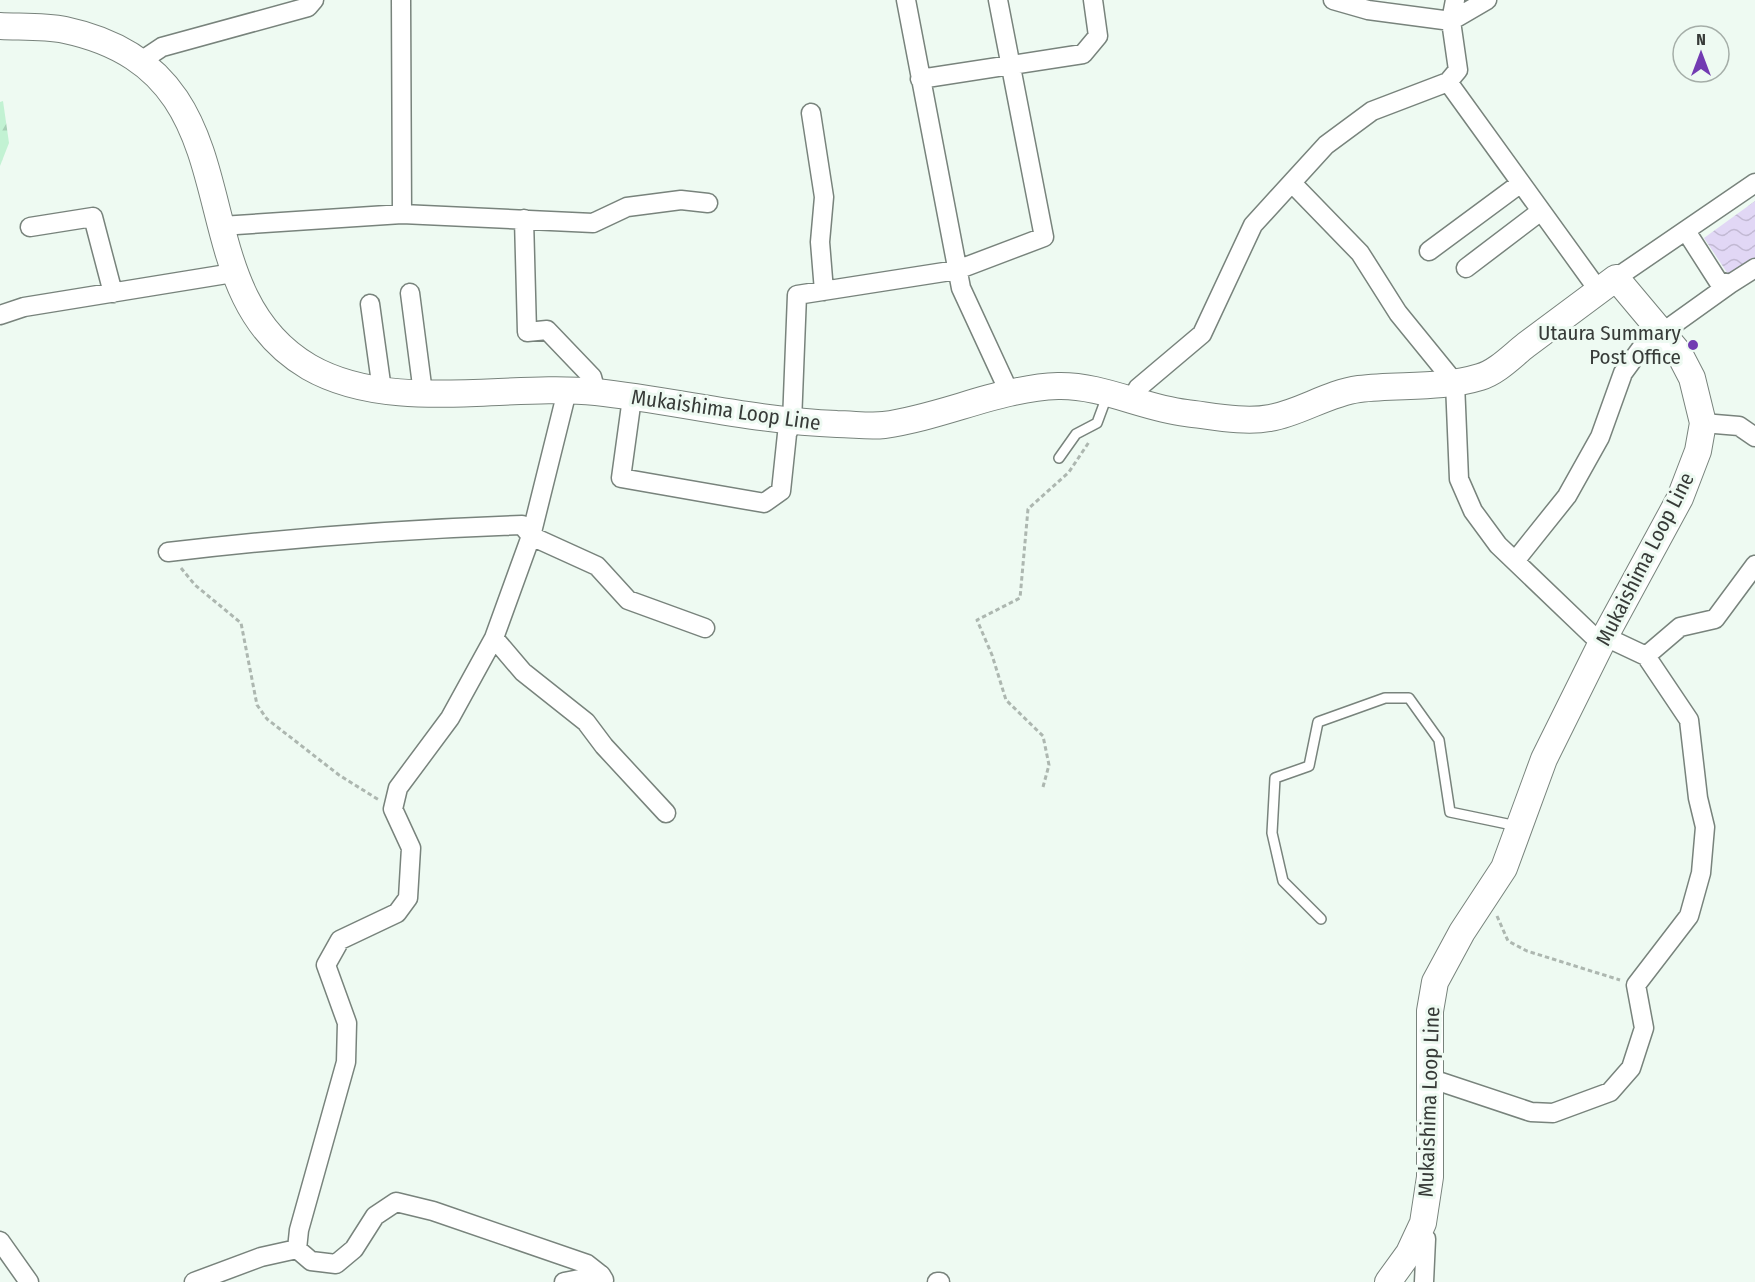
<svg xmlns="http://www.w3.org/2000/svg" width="1755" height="1282" font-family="'Fira Sans Condensed',sans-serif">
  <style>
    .forest { fill: url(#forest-firs) }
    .water { fill: url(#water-waves) }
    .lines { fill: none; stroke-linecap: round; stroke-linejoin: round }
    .service-casing { stroke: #78837c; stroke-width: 12 }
    .minor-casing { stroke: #78837c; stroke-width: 21 }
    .secondary-casing { stroke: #78837c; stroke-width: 28 }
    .path { stroke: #adb7b0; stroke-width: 3; stroke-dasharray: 4.5 3; stroke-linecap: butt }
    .service { stroke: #fff; stroke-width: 9 }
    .minor { stroke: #fff; stroke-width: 18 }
    .secondary { stroke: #fff; stroke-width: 26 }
    .poi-dot { fill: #723bb2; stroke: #eefaf2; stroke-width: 2 }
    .labels { text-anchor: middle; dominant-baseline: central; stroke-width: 6; stroke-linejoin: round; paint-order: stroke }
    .poi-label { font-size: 21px; fill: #373b38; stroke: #eefaf2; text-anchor: end }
    .street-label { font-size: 21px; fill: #373b38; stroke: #eefaf2 }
  </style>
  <defs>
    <pattern id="forest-firs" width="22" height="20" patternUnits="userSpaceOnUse" patternTransform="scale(1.5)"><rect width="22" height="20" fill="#c2f2d3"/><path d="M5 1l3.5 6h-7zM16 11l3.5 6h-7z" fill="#a7d0b6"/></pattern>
    <pattern id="water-waves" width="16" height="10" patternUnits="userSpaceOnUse" patternTransform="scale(1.5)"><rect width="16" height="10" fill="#e1d7f5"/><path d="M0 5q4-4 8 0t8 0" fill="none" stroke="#c2b9d3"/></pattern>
  </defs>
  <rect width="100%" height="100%" fill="#eefaf2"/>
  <path class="forest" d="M3,101L9,143L0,166V102Z"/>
  <path class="water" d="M1755,201V261L1730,277L1704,238Z"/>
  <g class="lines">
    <g class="service-casing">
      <path id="service" d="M1059,458L1076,434L1097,423L1107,396
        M1321,919L1283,881L1272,833L1275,778L1309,766L1318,722L1385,698H1409L1439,740L1450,812L1517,826"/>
    </g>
    <g class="minor-casing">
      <path id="minor" d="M401,0L402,214
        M906,0L961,288L1010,394
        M1333,0L1368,10L1451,21L1487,0
        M141,61L162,47L308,7L314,0
        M920,79L1083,54L1098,36L1093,0
        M1448,82L1599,291
        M811,113L824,197L820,242L824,291
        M1292,183L1360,253L1398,313L1455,383L1459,479L1473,511L1498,545L1592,635L1612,640L1646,656L1689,720L1698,798L1705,827L1701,873L1689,916L1636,985L1644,1028L1631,1068L1610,1092L1553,1113L1531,1112L1441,1082H1432
        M524,219L527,332L547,330L592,377L596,392
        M221,226L402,214L593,223L627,207L681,200L708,203
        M30,227L93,217L113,293
        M1686,231L1718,281L1730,284L1755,268
        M1429,251L1521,183
        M1466,268L1541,211
        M1616,278L1755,183
        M410,293L423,393
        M370,304L382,390
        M0,315L24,307L233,273
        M567,391L531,536L494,638L450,718L398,788L393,809L411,848L408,898L397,913L340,940L326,965L347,1023L346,1062L299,1230L297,1249L311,1261L336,1264L354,1249L375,1216L396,1202L433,1211L587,1264L601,1275
        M632,398L621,478L764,503L781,491L787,434L792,422L797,295L957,270L1044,237L998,0
        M1131,400L1138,388L1202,334L1253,225L1326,145L1372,111L1448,82L1458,70L1451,21L1455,0
        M1703,423L1739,426L1755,437
        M168,552C286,538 403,529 522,525L531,536L597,566L628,600L705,628
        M1515,561L1567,496L1600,437L1623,373L1642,347L1730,284
        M494,638L523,672L586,722L604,746L666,813
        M1646,656L1680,627L1715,619L1755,565
        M1418,1234L1426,1239L1424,1282
        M0,1241L29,1282
        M194,1282L261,1257L297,1249
        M564,1282L601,1275L604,1280
        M937,1282H940"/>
    </g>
    <g class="secondary-casing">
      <path id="secondary" d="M0,26C21,27 45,26 65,30C267,73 169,285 309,367C391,414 506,383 596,392C677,401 756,421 837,424C853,424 869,427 884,425C943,417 999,388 1058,386C1102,385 1143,408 1186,413C1212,416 1244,423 1270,418C1300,413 1328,393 1359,389C1399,384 1441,389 1480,377C1497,372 1512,356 1526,345C1556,323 1586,300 1616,278L1679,353L1692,378L1703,423L1698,451L1680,498L1604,638L1544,759L1504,868L1462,932L1435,982L1430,1011V1177L1423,1223L1409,1253L1388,1282"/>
    </g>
    <path class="path" d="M181,568L195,585L241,623L257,705L267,719L339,775L379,800
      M1043,787L1049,765L1043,736L1006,700L992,655L977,620L1020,598L1028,509L1069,472L1089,442
      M1497,916L1508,941L1527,951L1620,980"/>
    <use href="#service" class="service"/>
    <use href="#minor" class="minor"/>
    <use href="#secondary" class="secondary"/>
  </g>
  <circle class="poi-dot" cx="1693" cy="345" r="6"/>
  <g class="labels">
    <g class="poi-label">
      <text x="1681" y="333">Utaura Summary<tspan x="1681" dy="24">Post Office</tspan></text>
    </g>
    <g class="street-label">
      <text transform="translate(726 410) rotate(8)">Mukaishima Loop Line</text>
      <text transform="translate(1645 559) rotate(-63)">Mukaishima Loop Line</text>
      <text transform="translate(1429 1102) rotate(-88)">Mukaishima Loop Line</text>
    </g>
  </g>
  <g transform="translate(1701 54)"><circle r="28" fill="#eefaf2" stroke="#a5aea8" stroke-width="1.5"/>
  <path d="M0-4.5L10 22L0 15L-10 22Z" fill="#723bb2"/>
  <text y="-9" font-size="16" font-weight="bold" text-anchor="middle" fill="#373b38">N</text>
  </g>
</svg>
